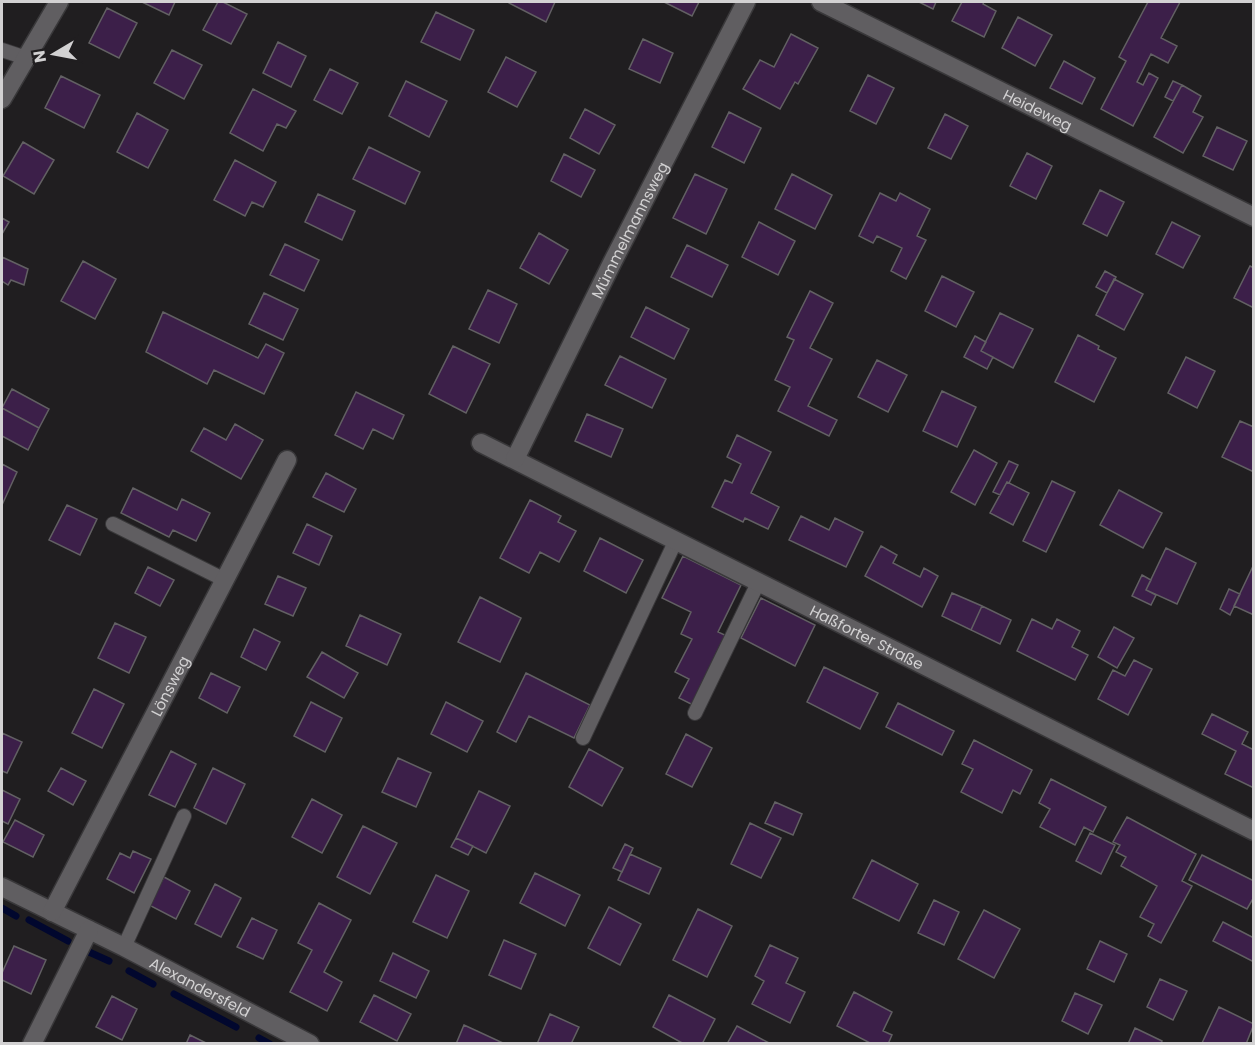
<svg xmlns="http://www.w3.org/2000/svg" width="1255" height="1045" font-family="Poppins,sans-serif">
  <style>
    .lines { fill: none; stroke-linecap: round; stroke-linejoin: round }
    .stream { stroke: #01072e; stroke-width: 7 }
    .building { fill: #3c1f49; stroke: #626063; stroke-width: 1.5 }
    .service-casing { stroke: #39383a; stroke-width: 16 }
    .minor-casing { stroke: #39383a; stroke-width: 21 }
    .service { stroke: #605e61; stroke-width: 14 }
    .minor { stroke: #605e61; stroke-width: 18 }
    .labels { text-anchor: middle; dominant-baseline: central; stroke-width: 4.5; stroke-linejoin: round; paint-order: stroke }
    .street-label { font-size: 15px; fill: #d2d1d2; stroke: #201e20 }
  </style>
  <rect width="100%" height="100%" fill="#201e20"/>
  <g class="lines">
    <path class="stream" d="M2,908L16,916
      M29,920L68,941
      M89,952L109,961
      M129,971L153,984
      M174,994L236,1027
      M259,1038L270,1044"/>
  </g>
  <path class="building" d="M142,2H175L169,15Z
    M218,2H223L247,14L231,44L203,30Z
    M509,2H555L546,22L509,3Z
    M664,2H699L692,16Z
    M919,2H936L933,9Z
    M962,2H984L983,4L996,11L984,37L952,21Z
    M1148,2H1180L1161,38L1177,46L1168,63L1151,54L1137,82L1143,85L1149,73L1158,78L1133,126L1101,109L1126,61L1119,57Z
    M107,8L137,23L119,58L89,43Z
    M436,12L474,30L460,60L421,42Z
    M1018,17L1052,35L1035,66L1002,48Z
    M791,34L818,48L798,84L795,82L780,109L743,89L760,60L774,67Z
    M643,39L673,53L660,83L629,69Z
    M278,42L306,56L291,87L263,73Z
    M172,50L202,65L184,99L154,83Z
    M506,57L536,72L517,107L488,92Z
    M1064,61L1095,78L1082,104L1050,88Z
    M330,69L358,83L342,114L314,100Z
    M868,75L894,88L876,124L850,111Z
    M61,76L100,95L84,128L45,108Z
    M406,81L447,101L429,137L389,116Z
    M1173,81L1182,85L1173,101L1165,97Z
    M1182,85L1201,96L1193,112L1203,117L1183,153L1154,137Z
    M253,89L296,111L286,128L277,124L263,151L230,133Z
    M585,109L615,125L599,154L570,138Z
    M729,112L761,128L744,163L712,147Z
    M137,113L168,130L148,168L117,152Z
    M945,114L968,126L951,159L928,148Z
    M1217,127L1247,141L1233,170L1203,156Z
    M23,142L54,160L34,194L3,176Z
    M369,147L420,172L405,204L353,179Z
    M1027,153L1052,166L1036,199L1010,186Z
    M564,154L595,170L581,197L551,181Z
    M235,160L276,182L263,207L252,202L245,216L214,200Z
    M695,174L727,189L706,234L673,218Z
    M792,174L832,195L815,229L775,209Z
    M1100,190L1124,202L1107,236L1083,224Z
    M880,193L896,201L900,193L930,209L917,236L926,240L906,279L891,271L902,248L877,236L873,243L859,236Z
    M318,194L355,211L342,240L305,222Z
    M2,218L9,222L2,234Z
    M759,222L795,241L778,275L742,257Z
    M1172,222L1200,236L1183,268L1156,254Z
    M539,233L568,250L549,284L520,268Z
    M285,244L319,260L304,291L270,275Z
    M687,245L728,265L712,297L671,277Z
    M2,257L28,269L24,285L11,280L8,285L2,281Z
    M83,261L116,279L95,319L61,301Z
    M1250,266L1254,268V308L1234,298Z
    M1105,271L1116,277L1107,293L1096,287Z
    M942,276L974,292L956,327L925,311Z
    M1114,279L1143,294L1124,330L1096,315Z
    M488,290L517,304L499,343L469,329Z
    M810,291L833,303L810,348L832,359L808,406L837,420L829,436L778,411L790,387L775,380L794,340L787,337Z
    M264,293L298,309L283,340L249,324Z
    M646,307L689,329L674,359L631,337Z
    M163,312L258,358L266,344L284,353L264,394L214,370L207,384L146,352Z
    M1000,313L1033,329L1013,368L981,351Z
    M1078,335L1099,346L1098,349L1116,358L1094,402L1055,382Z
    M975,336L986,342L981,351L993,357L987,369L964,357Z
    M453,346L490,364L466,413L429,394Z
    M620,356L666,379L652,408L605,385Z
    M1186,357L1215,371L1197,408L1168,393Z
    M877,360L907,375L888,412L858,397Z
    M12,389L49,409L39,428L2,408Z
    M942,391L976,407L957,447L923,431Z
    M356,392L404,415L393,439L373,429L363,449L335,435Z
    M2,408L39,428L28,450L2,436Z
    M587,414L623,429L611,457L575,441Z
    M1240,421L1254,427V472L1222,457Z
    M235,424L263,440L241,479L191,451L204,428L226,440Z
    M737,435L771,452L751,493L779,507L768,529L745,518L743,522L712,507L725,480L732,483L741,464L727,457Z
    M974,450L997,463L975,505L951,492Z
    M1009,461L1018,465L1009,483L1007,482L1000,495L993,492Z
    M2,464L17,472L2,505Z
    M326,473L356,489L344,512L313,497Z
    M1052,481L1075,492L1046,552L1023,541Z
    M1007,482L1029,493L1013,525L990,513Z
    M133,488L177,510L182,499L210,513L196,541L173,530L169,537L121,513Z
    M1119,490L1162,513L1143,548L1100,525Z
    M530,500L561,516L558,522L576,531L559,562L540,552L529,573L500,558Z
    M67,505L97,519L80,555L49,540Z
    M801,516L829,530L835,518L863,532L846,567L789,540Z
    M307,524L332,536L319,565L293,553Z
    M600,538L643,560L626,593L584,571Z
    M881,546L897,555L893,563L920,577L924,568L938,576L922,607L865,576Z
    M1166,548L1196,563L1177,604L1146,590Z
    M683,556L741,585L718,632L727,636L693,705L679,698L689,679L675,672L692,639L681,634L691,612L662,598Z
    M1254,564V615L1234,606Z
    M148,567L174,580L160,606L135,593Z
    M1142,575L1151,580L1146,590L1156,595L1151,605L1132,596Z
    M278,576L306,588L293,616L265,604Z
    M1229,589L1240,594L1230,615L1220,609Z
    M952,593L982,606L971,630L942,616Z
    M480,597L521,618L500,662L458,642Z
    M761,598L815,625L795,666L741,638Z
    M982,606L1011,620L1000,644L971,630Z
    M360,615L401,634L387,665L346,646Z
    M1032,619L1052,629L1057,619L1080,631L1072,647L1088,655L1075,680L1017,651Z
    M115,623L146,637L129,673L98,658Z
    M1114,627L1134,638L1117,668L1098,657Z
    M254,629L280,642L266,670L241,657Z
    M322,652L358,673L344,698L307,677Z
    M1134,660L1152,669L1128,715L1098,699L1113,670L1125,676Z
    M824,667L878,693L860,729L807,702Z
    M211,673L240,687L227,713L199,698Z
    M526,673L590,705L574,738L529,716L516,742L497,732Z
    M94,689L124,704L102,748L72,733Z
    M311,702L342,718L325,752L294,736Z
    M446,702L483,721L467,752L431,734Z
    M898,703L954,731L942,755L886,727Z
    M1212,714L1248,732L1242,744L1254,750V788L1225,774L1236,751L1202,734Z
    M2,733L22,742L7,773L2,771Z
    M686,734L712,748L692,787L666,774Z
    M974,740L1032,770L1020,794L1013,790L1002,813L961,792L973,769L962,764Z
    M589,749L623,768L602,806L569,787Z
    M171,751L196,764L175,807L149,795Z
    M398,758L431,773L416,807L382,792Z
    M61,768L86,781L73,805L48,791Z
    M213,768L245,784L226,824L194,808Z
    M1051,779L1106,807L1093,832L1084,827L1075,845L1040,827L1050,809L1039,803Z
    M2,790L20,799L8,824L2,821Z
    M479,791L510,806L486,853L456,838Z
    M312,799L342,815L322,853L292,837Z
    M775,802L802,814L793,835L765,823Z
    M1127,817L1196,854L1182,881L1192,886L1161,943L1148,936L1154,924L1140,917L1157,886L1121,866L1126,857L1116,852L1120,845L1113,842Z
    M15,820L44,835L33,857L3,842Z
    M750,823L781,838L761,878L731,864Z
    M363,826L397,843L370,894L337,877Z
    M1090,833L1115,845L1101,874L1076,861Z
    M456,838L473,846L468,855L451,847Z
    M625,844L633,848L622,872L613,868Z
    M133,851L151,859L134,893L107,879L120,853L130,858Z
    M630,854L661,868L649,894L618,880Z
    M1202,855L1254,881V897L1247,909L1189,880Z
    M872,860L918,884L899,921L853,898Z
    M535,873L580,895L565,926L520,903Z
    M436,875L469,891L447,938L413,922Z
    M164,877L190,891L176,919L149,905Z
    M215,884L241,898L221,937L195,924Z
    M934,900L959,912L944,945L918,933Z
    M319,903L351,920L324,972L342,982L327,1011L290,992L312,950L298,943Z
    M609,907L641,924L620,965L588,948Z
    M698,909L732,926L707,977L673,960Z
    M984,910L1020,929L994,978L958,959Z
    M252,918L277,930L263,959L237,947Z
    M1223,922L1254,938V962L1213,941Z
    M504,940L536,954L521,989L489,975Z
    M1100,941L1127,954L1114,982L1087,969Z
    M770,945L798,958L786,983L805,992L790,1023L752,1004L764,981L755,976Z
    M14,946L46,960L31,994L2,980V973Z
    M393,953L429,971L416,998L380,981Z
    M1160,979L1187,991L1173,1020L1147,1007Z
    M854,992L892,1012L883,1031L892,1035L888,1044H872L837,1026Z
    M1075,993L1102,1005L1088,1034L1062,1021Z
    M374,995L411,1014L397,1041L360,1022Z
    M669,995L715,1019L702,1044H684L653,1027Z
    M112,996L137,1009L122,1040L96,1027Z
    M1219,1007L1254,1024L1246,1044L1202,1043Z
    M550,1014L579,1027L571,1044H537Z
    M464,1025L503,1043V1044H456Z
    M737,1026L771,1044H727Z
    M1135,1028L1162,1041L1161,1044H1128Z
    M190,1035L208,1044H186Z"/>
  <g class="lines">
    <g class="service-casing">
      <path id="service" d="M2,50L26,58
        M113,524L225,580
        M695,713L759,581
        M583,738L676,540
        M124,947L184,816"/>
    </g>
    <g class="minor-casing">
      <g id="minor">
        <path id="s1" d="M821,2L1254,217"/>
        <path d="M2,99L59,2"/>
        <path id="s2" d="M481,443L1254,831"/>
        <path id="s3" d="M515,459L613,261L746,2"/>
        <path id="s4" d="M2,887L124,947L310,1044"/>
        <path id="s5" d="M52,912L287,460"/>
        <path d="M32,1044L89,930"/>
      </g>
    </g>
    <use href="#service" class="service"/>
    <use href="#minor" class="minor"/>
  </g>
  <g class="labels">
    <g class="street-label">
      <text stroke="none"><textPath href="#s1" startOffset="242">Heideweg</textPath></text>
      <text stroke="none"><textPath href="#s3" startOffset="256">Mümmelmannsweg</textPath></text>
      <text stroke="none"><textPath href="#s2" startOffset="432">Haßforter Straße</textPath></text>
      <text stroke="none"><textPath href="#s5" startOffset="255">Lönsweg</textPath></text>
      <text stroke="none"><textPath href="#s4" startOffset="222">Alexandersfeld</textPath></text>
    </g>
  </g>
  <rect width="1255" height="1045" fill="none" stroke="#d2d1d2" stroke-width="6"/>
  <g transform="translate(54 54) rotate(260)" stroke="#201e20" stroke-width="4.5" paint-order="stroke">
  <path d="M0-4.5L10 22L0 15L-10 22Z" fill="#d2d1d2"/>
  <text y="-9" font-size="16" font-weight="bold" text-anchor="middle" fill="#d2d1d2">N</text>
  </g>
</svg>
